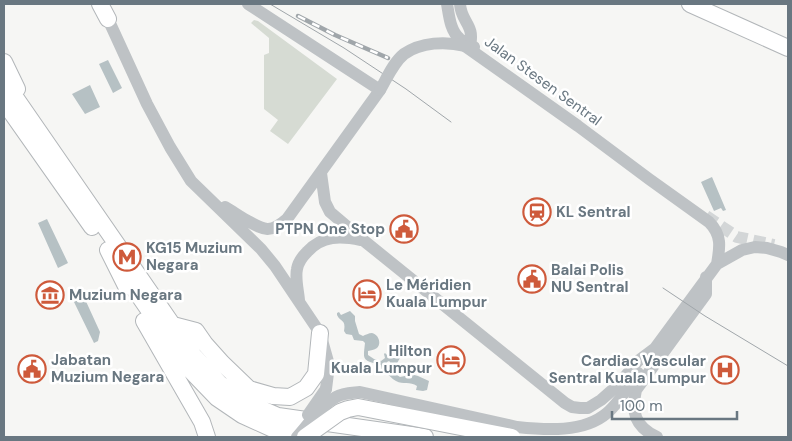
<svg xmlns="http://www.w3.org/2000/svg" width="792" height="441" font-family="'DM Sans',sans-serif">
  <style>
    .green { fill: #d6dbd3 }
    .water { fill: #b6c1c4 }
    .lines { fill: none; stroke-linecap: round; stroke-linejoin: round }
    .minor-tunnel { stroke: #d3d6d7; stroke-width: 12; stroke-dasharray: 12 6; stroke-linecap: butt }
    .major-casing { stroke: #b2b6b9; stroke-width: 18 }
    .minor { stroke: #bec2c5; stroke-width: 12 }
    .major { stroke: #fff; stroke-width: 16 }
    .tram { stroke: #a0a6aa; stroke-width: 1 }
    .rail-casing { stroke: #a0a6aa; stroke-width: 4.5 }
    .rail { stroke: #fff; stroke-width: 2.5; stroke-dasharray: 8; stroke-linecap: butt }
    .major-bridge-casing { stroke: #b2b6b9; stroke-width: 18; stroke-linecap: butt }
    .minor-bridge { stroke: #bec2c5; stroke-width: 12 }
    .major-bridge { stroke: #fff; stroke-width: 16 }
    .labels { text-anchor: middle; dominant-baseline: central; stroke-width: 5; stroke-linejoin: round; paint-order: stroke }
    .street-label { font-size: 15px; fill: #697781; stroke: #fff }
    .poi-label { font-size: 15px; font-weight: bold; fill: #697781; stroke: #fff; text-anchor: start }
  </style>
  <rect width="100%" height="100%" fill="#f6f6f4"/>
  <path class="green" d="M254,20L258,21L337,79L288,144L270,131L278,120L264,109V55L269,53V38L251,23Z"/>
  <path class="water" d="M108,60L122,88L113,93L99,64Z
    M90,85L100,107L85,114L72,94Z
    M712,177L726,210L723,211L721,208L714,211L701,182Z
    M47,219L68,263L58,268L38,223Z
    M84,297L100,332L98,341L94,343L74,302Z
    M350,311L355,316V321L359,334L363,336C365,335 369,333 372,333C378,334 382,343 377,348C374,350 371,350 368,351V355L374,359L381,361L385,358L384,354L385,353L387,355L390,356C398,350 398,344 411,349V352C401,353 398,361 395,368L391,367L390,362L389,361L387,362L386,367L400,377L405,376L407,373L418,376L429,381L427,390L423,391L416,390L417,386C410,381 403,385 396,381C390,378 389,373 382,372V370L381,365C362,360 363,361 365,343L363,341L354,340L352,335L346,334L344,331C346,319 341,323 337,315V313L339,312L341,315Z"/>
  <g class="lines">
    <path class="minor-tunnel" d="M706,216L737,237L774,245"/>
    <g class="major-casing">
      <path id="major" d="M100,4L108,19
        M690,4L788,48
        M4,62L17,89
        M4,81L194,356L220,384L250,404L278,416L425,437
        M4,102L92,227
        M108,250L126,286
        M124,274L190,370L217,398L242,415L275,430L313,437
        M144,321L202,422L207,437
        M173,325L196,331L205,344L222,363L249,389L273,396L290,397L306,388L316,374L320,333"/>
    </g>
    <path class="minor" d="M447,4C449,15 450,31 460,39C464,42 469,44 474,47
      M460,4C461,22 475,25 470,45
      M106,11L108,19L147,104L170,147L191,181L261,249L275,266L320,333L329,365L326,389
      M465,46L578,126L649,179L709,222C722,235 720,247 717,264
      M321,173L325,202L330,212L363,240L565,403L572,407L580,408H588L601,400L618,385L638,361L654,349
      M225,207C232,211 239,216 246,220C264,230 270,234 287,219L380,90L248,4
      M299,300C298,290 295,278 297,269C298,263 303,256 307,252C322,235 341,236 361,240
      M650,355L717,264L742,250L755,247L767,248L781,252L788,255
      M657,437C635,427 631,412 636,390L706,294V277"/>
    <use href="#major" class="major"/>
    <path class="tram" d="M270,4L344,48L406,89L451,122
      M663,288L705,316L788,366"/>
    <g class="rail-casing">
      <path id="rail" d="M298,16L335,35L388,58"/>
    </g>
    <use href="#rail" class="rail"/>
    <g class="major-bridge-casing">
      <path id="major-bridge" d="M305,437L340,412L348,409L358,407L512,437"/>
    </g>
    <path class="minor-bridge" d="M380,90C387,78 393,63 404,54C421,42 446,41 465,46
      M308,415L326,389
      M297,437C309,424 320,406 336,397C343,393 352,393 360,392L517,427C545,430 584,433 607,413C619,403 628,387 638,373"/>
    <use href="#major-bridge" class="major-bridge"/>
  </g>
  <defs>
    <g id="station-ring" transform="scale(1.4375)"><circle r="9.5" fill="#fff" stroke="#ce5a3b" stroke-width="1.5"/><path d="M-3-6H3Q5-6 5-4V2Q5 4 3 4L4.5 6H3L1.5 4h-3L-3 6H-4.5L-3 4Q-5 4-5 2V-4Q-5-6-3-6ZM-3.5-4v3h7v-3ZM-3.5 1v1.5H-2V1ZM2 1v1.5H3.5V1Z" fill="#ce5a3b"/></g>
    <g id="civic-ring" transform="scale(1.4375)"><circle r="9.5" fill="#fff" stroke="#ce5a3b" stroke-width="1.5"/><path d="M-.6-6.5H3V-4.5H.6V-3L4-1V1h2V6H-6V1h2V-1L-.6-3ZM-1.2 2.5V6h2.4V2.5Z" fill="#ce5a3b"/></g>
    <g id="metro-ring" transform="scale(1.4375)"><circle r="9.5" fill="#fff" stroke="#ce5a3b" stroke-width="1.5"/><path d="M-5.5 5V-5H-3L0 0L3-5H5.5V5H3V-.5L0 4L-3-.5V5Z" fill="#ce5a3b"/></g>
    <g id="hotel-ring" transform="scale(1.4375)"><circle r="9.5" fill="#fff" stroke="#ce5a3b" stroke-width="1.5"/><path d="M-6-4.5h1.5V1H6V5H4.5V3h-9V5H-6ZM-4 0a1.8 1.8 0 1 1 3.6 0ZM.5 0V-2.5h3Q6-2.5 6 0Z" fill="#ce5a3b"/></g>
    <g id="museum-ring" transform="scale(1.4375)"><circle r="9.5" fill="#fff" stroke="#ce5a3b" stroke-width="1.5"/><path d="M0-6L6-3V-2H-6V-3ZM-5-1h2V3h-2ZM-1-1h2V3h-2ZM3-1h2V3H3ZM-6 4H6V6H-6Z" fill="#ce5a3b"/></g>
    <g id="hospital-ring" transform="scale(1.4375)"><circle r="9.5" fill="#fff" stroke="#ce5a3b" stroke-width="1.5"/><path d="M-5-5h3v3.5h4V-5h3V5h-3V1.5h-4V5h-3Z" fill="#ce5a3b"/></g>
  </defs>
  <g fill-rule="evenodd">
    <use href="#station-ring" x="537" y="212"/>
    <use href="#civic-ring" x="404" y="229"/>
    <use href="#metro-ring" x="127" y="257"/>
    <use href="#civic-ring" x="532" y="279"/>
    <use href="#hotel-ring" x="367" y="294"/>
    <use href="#museum-ring" x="50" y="295"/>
    <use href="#hotel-ring" x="451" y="360"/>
    <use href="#civic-ring" x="32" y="369"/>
    <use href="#hospital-ring" x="725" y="370"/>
  </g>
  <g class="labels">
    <g class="street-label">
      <text transform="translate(543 81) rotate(36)">Jalan Stesen Sentral</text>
    </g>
    <g class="poi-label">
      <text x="556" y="212">KL Sentral</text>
      <text x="385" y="229" text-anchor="end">PTPN One Stop</text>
      <text x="146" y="248">KG15 Muzium<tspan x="146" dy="17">Negara</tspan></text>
      <text x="551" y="270">Balai Polis<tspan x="551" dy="17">NU Sentral</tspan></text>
      <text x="386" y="285">Le Méridien<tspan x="386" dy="17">Kuala Lumpur</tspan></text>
      <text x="69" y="295">Muzium Negara</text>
      <text x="432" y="351" text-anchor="end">Hilton<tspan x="432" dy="17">Kuala Lumpur</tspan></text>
      <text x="51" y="360">Jabatan<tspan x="51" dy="17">Muzium Negara</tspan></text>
      <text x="706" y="361" text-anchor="end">Cardiac Vascular<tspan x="706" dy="17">Sentral Kuala Lumpur</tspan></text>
    </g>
  </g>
  <rect width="792" height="441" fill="none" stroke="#697781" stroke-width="10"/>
  <path d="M612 411v8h125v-8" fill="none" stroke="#697781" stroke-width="2.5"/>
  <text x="620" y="411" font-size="15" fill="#697781" stroke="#ffffff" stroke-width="4" paint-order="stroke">100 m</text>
</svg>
